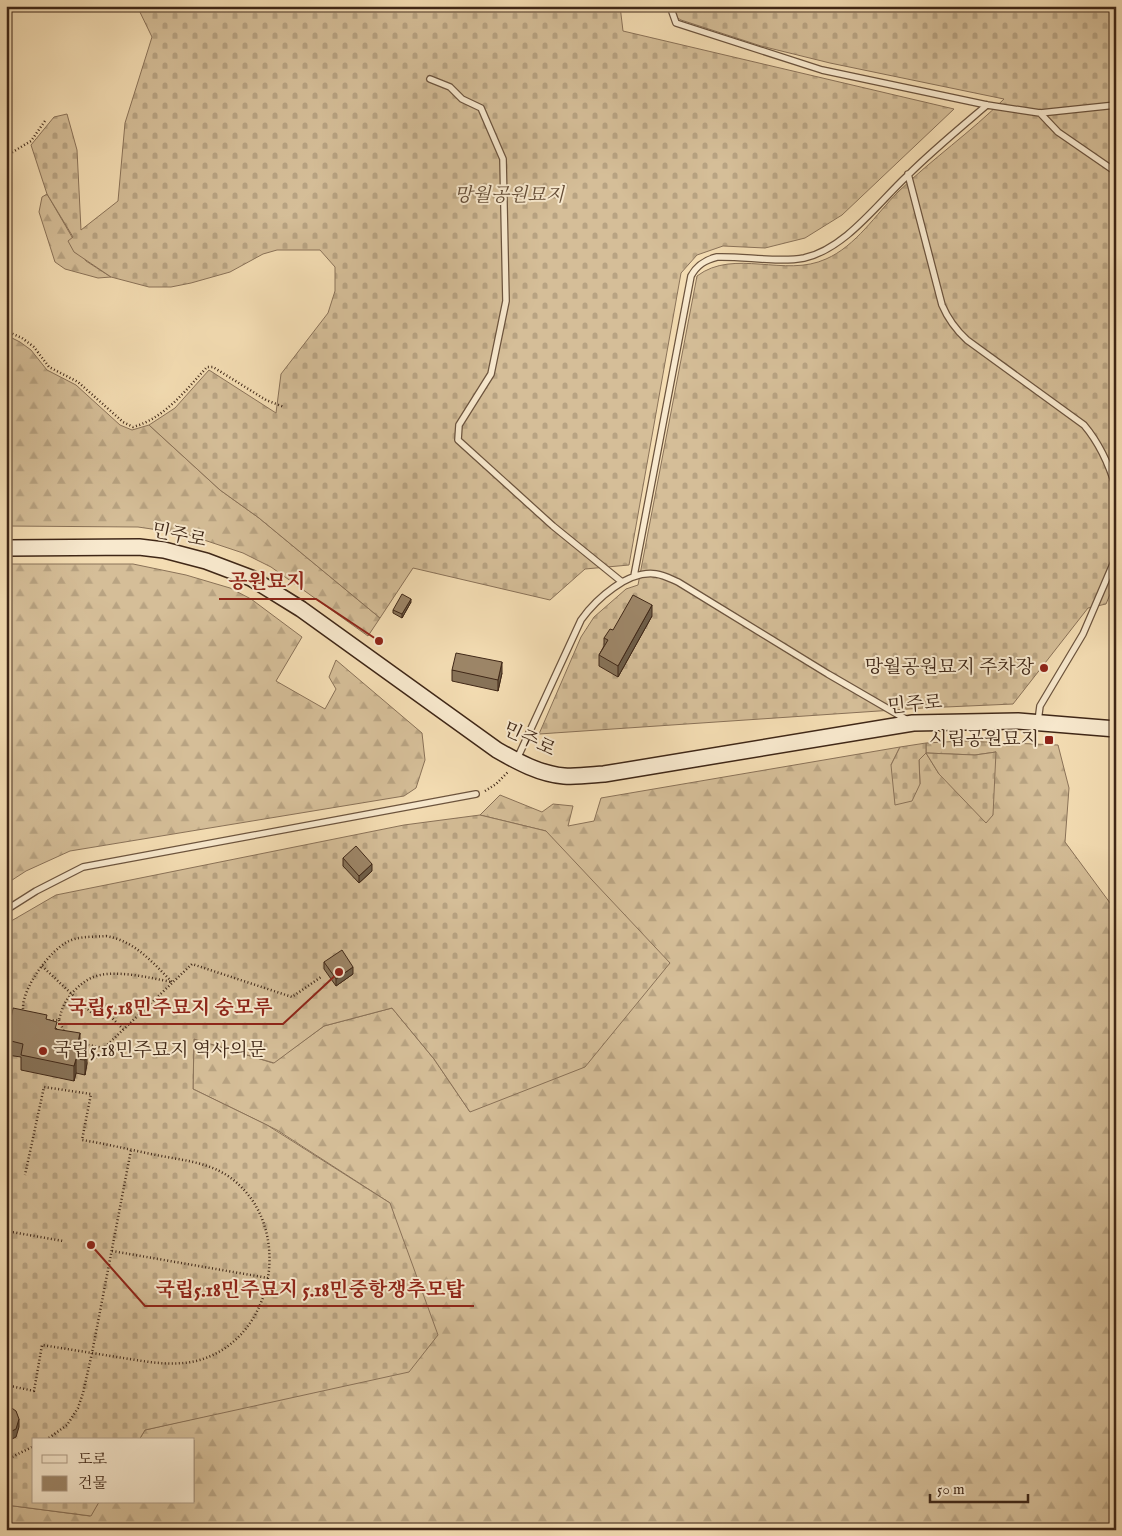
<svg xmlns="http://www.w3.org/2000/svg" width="1122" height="1536" font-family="'IM FELL English','Noto Serif KR',serif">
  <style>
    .forest { fill: url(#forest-firs); stroke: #8a7258; fill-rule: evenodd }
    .cemetery { fill: url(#cemetery-stones); stroke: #8a7258 }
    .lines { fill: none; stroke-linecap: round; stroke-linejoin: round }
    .service-casing { stroke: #6c543e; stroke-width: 8 }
    .secondary-casing { stroke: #3f2717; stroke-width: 18 }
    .path { stroke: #3f2717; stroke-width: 2.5; stroke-dasharray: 1 2.5; stroke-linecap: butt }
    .service { stroke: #f8e9ce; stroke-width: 5.5 }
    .secondary { stroke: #f8e9ce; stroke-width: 15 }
    .wall { fill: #877359; stroke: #3f2717 }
    .shaded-wall { fill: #6e5e49; stroke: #3f2717 }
    .building { fill: #9d8668; stroke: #3f2717 }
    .poi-dot { fill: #8f2418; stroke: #f8e9ce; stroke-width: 2 }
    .labels { text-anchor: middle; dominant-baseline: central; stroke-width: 4; stroke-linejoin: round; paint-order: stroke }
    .park-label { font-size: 19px; font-style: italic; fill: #644d37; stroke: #f8e9ce }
    .street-label { font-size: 19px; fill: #3f2717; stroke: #f8e9ce }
    .poi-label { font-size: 19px; fill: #3f2717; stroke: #f8e9ce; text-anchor: end }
    .leader { fill: none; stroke: #8f2418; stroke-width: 2 }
    .callout-dot { fill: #8f2418; stroke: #f8e9ce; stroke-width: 2 }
    .callout-label { font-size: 20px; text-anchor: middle; font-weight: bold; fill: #8f2418; stroke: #f8e9ce; stroke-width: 4; stroke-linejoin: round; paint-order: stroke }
  </style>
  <defs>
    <pattern id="forest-firs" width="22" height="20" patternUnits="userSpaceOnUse" patternTransform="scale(1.25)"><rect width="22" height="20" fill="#d5be98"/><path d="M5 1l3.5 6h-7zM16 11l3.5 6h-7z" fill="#b8a382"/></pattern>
    <pattern id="cemetery-stones" width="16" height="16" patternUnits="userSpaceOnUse" patternTransform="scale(1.25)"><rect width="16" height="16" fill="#d5be98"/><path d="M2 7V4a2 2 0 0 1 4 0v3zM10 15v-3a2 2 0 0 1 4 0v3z" fill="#b8a382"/></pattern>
  </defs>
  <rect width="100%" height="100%" fill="#f4ddb3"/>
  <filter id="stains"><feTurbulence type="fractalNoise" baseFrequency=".004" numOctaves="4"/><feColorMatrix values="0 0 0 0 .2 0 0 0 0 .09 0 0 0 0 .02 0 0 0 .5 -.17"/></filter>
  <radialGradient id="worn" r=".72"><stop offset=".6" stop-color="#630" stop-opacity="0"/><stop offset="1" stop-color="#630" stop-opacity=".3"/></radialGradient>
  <path class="forest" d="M47,194L86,261L111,277L98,278L65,269L55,262L39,212L42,197Z
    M6,335L20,342L31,350L47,370L76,385L120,425L132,430L149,425L220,490L259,518L380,618L368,636L271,567L243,553L186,534L138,527L6,526Z
    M6,564H133L186,575L230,588L251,599L302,637L276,681L325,709L336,689L329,677L336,660L422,733L425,760L416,788L404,796L70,851L26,871L6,884Z
    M963,741L1058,745L1069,788L1065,842L1116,911V1530H6V1505L90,1516L99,1502H194V1440H139L145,1430L223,1412L390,1203L277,1130L193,1089L194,1039L273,1063L324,1026L392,1008L434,1059L470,1112L546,831L480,815L500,795L542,812L553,804L573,806L568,826L594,821L601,798L900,747L891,765L920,784L919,760L926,753V743ZM996,752L939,774L926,753L975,755Z"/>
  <path class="cemetery" d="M137,6H620L623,31L954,109L842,215L805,238L765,248L723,246L697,255L681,273L629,565L585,569L550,600L413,568L380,618L259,518L220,490L149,425L175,408L209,370L276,413L281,374L328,313L335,291V267L320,250H277L263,254L230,272L191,283L171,287H149L111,277L74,252L68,241L73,237L47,194L31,145L54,117L67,114L77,150L81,230L118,201L125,123L152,37Z
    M676,6H1116V580L1106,604L1088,608L1013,704L923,708L539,734L581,637L594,617L626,589L638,585L697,276C734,248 785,278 826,259C856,246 876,214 898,192C932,159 971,132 1004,99L830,63L761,46L681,20L674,16Z
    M926,743V753L975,755L996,752L993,815L986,823L939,774L926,753L919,760L920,784L912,801L895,805L891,765L900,747Z
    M480,815L546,831L670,963L585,1067L470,1112L434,1059L392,1008L324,1026L274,1063L194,1039L193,1089L267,1125L390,1203L438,1335L409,1372L145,1430L139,1440H34V1502H99L91,1516L6,1505V924L56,895L404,825Z"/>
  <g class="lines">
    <g class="service-casing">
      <path id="service" d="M670,6L676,23L822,70L987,105L1040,113L1116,105
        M430,79L450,87L462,99L481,108L503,159L506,301L491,374L459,425L458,440L553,526L622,582
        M1040,113L1058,132L1116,172
        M908,174L942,305C948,319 955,329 967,340L1084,425C1100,444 1109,464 1116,488
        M634,576L691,276C697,265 705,260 717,257C744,256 778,263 804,258C845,249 878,203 907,176C932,151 960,128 987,105
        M1038,721L1040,706L1083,634L1116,557
        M517,759L581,620C596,599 628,570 656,574C664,575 671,579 678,582L828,674L909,721
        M6,910L36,891L83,867L476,794"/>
    </g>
    <g class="secondary-casing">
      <path id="secondary" d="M6,548L139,547L164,550L206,561L251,578L301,609L497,750C518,762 540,774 564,776C577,777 591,775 604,774L913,723L1018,721L1116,729"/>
    </g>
    <path class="path" d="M6,156L31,141L45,121
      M6,331L22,338L34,347L49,367L78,382L123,422L133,427C165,418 185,391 207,367H213L266,400L284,407
      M485,791L496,784L509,771
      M106,936C135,941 152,962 172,982C150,978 112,968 91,978C85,981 80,985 75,990C66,999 62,1007 59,1020L30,1022C27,1018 23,1013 23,1008C23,987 49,952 67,942C78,936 93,937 106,936Z
      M42,966L95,1016L112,1018L123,1029
      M6,1015L14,1013
      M59,1020L64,1032
      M78,1043L104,1048L192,964L292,997L321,977
      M6,1231L63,1241
      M112,1251L268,1278
      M6,1385L34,1391L42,1345C67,1349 92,1353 117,1357C143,1361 170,1367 196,1361C277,1341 296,1222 228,1176C207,1162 181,1160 156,1155C131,1150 107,1144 82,1140L91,1094L44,1087L25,1175
      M46,1440L67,1425L78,1408L83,1393L92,1353L131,1150
      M6,1460L34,1446"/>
    <use href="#service" class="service"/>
    <use href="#secondary" class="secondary"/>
  </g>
  <path class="wall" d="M411,602L402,618L393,613V610Z
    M652,616L618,677L599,666V655L604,646V638Z
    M452,670L502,673L498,691L452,681Z
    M343,858L372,871L359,883L343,866Z
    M324,962L353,974L336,986L324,969Z
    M47,1020L57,1029L80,1048L87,1063L85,1075L76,1073L74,1081L21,1070V1057L7,1055V1040Z"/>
  <path class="shaded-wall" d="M411,599V602L402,618V614Z
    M652,605V616L618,677V666Z
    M502,662V673L498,691V680Z
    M372,864V871L359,883V876Z
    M353,967V974L336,986V979Z
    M80,1033V1048L77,1047Z
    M87,1049V1063L85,1075V1060Z
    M76,1059V1073L74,1081V1066Z
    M19,1419V1427L16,1437L6,1442V1434Z"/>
  <path class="building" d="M402,594L411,599L402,614L393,610Z
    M633,595L652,605L618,666L599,655L608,640L604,638L610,629L613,630Z
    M456,653L502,662L498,680L452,670Z
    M356,846L372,864L359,876L343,858Z
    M342,950L353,967L336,979L324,962Z
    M13,1008L47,1015L46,1019L57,1022L55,1029L80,1033L77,1047L87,1049L85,1060L76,1059L74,1066L21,1055L23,1044L7,1040Z
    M6,1404L16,1411L19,1419L16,1429L6,1434Z"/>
  <g class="poi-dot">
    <circle cx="1044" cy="668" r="5"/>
    <rect x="1044" y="735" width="10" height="10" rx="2.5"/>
    <circle cx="43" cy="1051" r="5"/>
  </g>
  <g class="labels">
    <g class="park-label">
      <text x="509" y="196">망월공원묘지</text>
    </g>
    <g class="street-label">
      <text transform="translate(179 536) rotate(12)">민주로</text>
      <text transform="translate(915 705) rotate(-5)">민주로</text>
      <text transform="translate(529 740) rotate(25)">민주로</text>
    </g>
    <g class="poi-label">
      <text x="1034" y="668">망월공원묘지 주차장</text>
      <text x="1039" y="740">시립공원묘지</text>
      <text x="53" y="1051" text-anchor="start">국립5.18민주묘지 역사의문</text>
    </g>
  </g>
  <path class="leader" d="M379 641L316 599H219M339 972L283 1024H58M91 1245L145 1306H474"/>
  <g class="callout-dot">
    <circle cx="379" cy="641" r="5"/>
    <circle cx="339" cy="972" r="5"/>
    <circle cx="91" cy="1245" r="5"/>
  </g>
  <g class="callout-label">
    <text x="267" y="588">공원묘지</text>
    <text x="170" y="1014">국립5.18민주묘지 숭모루</text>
    <text x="310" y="1296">국립5.18민주묘지 5.18민중항쟁추모탑</text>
  </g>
  <rect width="1122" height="1536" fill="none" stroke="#f4ddb3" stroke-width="25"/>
  <rect x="8" y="8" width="1107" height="1521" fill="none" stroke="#3f2717" stroke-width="2.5"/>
  <rect x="12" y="12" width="1097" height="1511" fill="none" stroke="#3f2717"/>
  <rect x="32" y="1438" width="162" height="65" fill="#f8e9ce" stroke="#ae9b85"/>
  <rect x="42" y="1455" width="25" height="8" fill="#f8e9ce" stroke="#ae9b85"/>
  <text x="78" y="1464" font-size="15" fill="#3f2717">도로</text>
  <rect x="42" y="1476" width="25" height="15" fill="#9d8668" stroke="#ae9b85"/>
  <text x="78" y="1488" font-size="15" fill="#3f2717">건물</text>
  <path d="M930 1494v8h98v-8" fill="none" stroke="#3f2717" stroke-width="2.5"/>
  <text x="937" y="1494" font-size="15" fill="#3f2717" stroke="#f8e9ce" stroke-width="4" paint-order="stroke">50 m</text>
  <rect width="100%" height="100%" filter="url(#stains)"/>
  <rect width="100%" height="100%" fill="url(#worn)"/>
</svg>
